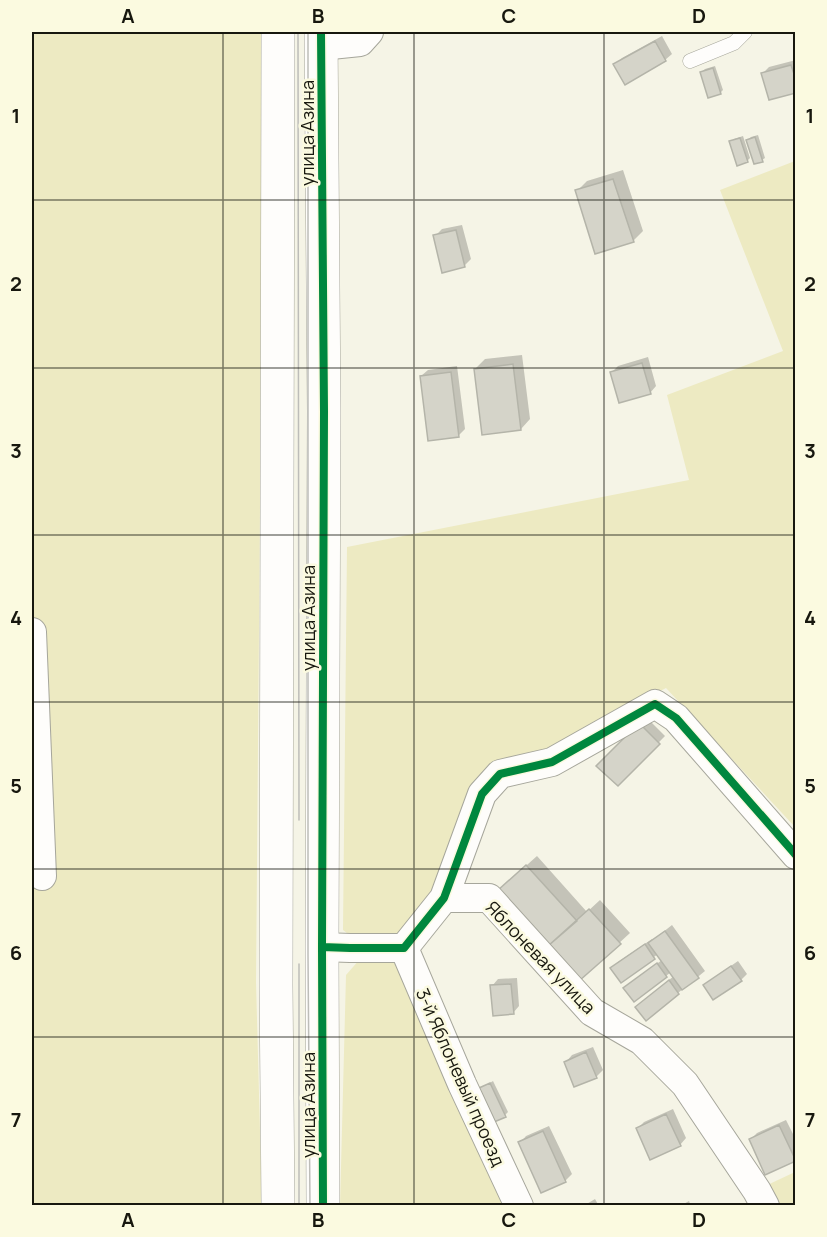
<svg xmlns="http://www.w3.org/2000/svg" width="827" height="1237" font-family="Manrope,sans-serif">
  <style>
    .green { fill: #edeac2 }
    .shadow { fill: #0003 }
    .building { fill: #d5d4c9; stroke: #b4b4a9; stroke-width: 1.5 }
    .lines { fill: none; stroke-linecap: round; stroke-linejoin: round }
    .service-casing { stroke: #a6a69b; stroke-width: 15 }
    .minor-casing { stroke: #a6a69b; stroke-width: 30 }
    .tertiary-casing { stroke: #a6a69b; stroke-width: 34 }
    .service { stroke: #fefdfb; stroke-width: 14 }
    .minor { stroke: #fefdfb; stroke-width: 28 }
    .tertiary { stroke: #fefdfb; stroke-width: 33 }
    .tram { stroke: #bdbdb9; stroke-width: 1.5 }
    .cycleway-casing { stroke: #fbfae0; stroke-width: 11 }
    .cycleway { stroke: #00873e; stroke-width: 8 }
    .grid { fill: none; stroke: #17170e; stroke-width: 1.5; stroke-opacity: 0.55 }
    .labels { text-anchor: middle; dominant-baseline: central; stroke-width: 5; stroke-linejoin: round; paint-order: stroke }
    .street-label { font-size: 18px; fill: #17170e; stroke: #fbfae0 }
    .neatline { fill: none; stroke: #17170e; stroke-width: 2 }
    .grid-label { font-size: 20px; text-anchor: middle; font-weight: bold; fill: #17170e }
  </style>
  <rect width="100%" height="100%" fill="#f5f4e6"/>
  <path class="green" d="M32,32H264L256,982L262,1205H32Z
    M795,161V827L666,688L545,751L499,761L432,901L396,936L352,937L343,930L347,547L689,480L667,395L783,351L720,190Z
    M382,955L400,967L509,1205L340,1206L346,975L360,959Z
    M795,1172V1205H773L763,1187Z"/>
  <path class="shadow" d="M662,36L672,54L665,60L615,65L622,58Z
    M796,60V91L763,73L769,67Z
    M715,66L723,90L720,93L702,72L705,69Z
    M758,135L765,158L762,160L748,140L751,137Z
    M743,136L750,158L747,161L731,142L734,139Z
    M623,170L643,231L633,241L577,191L587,181Z
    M462,225L471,259L464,266L435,236L442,229Z
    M522,355L530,419L521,429L475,369L485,359Z
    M648,357L656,386L650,393L612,372L618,366Z
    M457,366L465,429L458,436L421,376L428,370Z
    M646,717L665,736L618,784Z
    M537,856L587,912L600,900L630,933L580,979L509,881Z
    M672,925L705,971L646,1019L643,1001L674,976L671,972L666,976L632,982L662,960L658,954L621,981L612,968L618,962L652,939L653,940Z
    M738,961L747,974L741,980L705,985L712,979Z
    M517,978L519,1006L513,1013L492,986L498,979Z
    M593,1047L603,1070L596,1077L566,1062L572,1055Z
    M493,1081L508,1112L505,1115L480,1089Z
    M673,1109L686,1138L680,1145L638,1128L644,1122Z
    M786,1120L796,1140L795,1159L750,1140L757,1133Z
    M549,1126L572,1174L565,1181L520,1143L526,1136Z
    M595,1199L599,1206H584L585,1205Z
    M689,1201L691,1206H680Z"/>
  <path class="building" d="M655,41L666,61L625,85L613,64Z
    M791,65L796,80V93L769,100L761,73Z
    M713,68L721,94L708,98L700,72Z
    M755,137L763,162L754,164L746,140Z
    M740,138L748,162L737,166L729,141Z
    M613,179L634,242L595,254L575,190Z
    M456,230L465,267L442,273L433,235Z
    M642,363L651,394L619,403L610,372Z
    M513,364L521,430L482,435L474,369Z
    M451,372L459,437L428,441L420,376Z
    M639,723L660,744L618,786L596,766Z
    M526,865L577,921L548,946L497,891Z
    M589,909L621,944L579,981L548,946Z
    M665,931L699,978L682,990L648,943Z
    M645,944L655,959L621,983L610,968Z
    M657,963L667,977L634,1002L623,988Z
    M731,966L742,981L713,1000L703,985Z
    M669,980L679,994L646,1021L635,1007Z
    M511,984L514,1014L493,1016L490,985Z
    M586,1052L597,1078L574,1087L564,1062Z
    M490,1083L506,1117L494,1122L479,1088Z
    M666,1114L681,1146L650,1160L636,1128Z
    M779,1125L796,1161L765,1175L749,1139Z
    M543,1131L566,1182L541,1193L518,1142Z"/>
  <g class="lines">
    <g class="service-casing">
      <path id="service" d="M690,61L734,43L745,32"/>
    </g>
    <g class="minor-casing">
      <path id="minor" d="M321,46L360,42L369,32
        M32,632L42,876
        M444,898H489L592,1012L642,1041L685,1084L757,1191L765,1206
        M322,947L350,948H404L444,898L482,794L500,774L552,762L655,704L676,718L796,855
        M404,948L462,1084L519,1206"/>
    </g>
    <g class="tertiary-casing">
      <path id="tertiary" d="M321,32L324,411L322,947L323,1206
        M278,1206L276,985L278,32"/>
    </g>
    <use href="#service" class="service"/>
    <use href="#minor" class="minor"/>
    <use href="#tertiary" class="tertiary"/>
    <path class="tram" d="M298,32L299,820
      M308,32V954L310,1206
      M299,964V1206"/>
    <g class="cycleway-casing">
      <path id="cycleway" d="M321,32L324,411L322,947L323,1206
        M322,947L350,948H404L444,898L482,794L500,774L552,762L655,704L676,718L796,855"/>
    </g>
    <use href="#cycleway" class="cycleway"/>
  </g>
  <path class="grid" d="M223,32V1206M414,32V1206M604,32V1206M32,200H796M32,368H796M32,535H796M32,702H796M32,869H796M32,1037H796"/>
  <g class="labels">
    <g class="street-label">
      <text transform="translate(307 133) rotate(-90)">улица Азина</text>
      <text transform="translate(308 618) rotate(-90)">улица Азина</text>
      <text transform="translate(541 957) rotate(46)">Яблоневая улица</text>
      <text transform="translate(461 1077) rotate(66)">3-й Яблоневый проезд</text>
      <text transform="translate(308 1105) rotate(-90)">улица Азина</text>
    </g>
  </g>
  <rect width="827" height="1237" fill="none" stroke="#fbfae0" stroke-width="66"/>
  <rect x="33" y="33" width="761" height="1171" class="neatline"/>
  <g class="grid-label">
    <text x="128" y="23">A</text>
    <text x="318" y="23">B</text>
    <text x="509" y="23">C</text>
    <text x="699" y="23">D</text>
    <text x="16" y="123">1</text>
    <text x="810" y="123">1</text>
    <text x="16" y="291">2</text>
    <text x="810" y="291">2</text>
    <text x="16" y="458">3</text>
    <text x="810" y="458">3</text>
    <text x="16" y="625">4</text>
    <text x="810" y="625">4</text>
    <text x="16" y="793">5</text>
    <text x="810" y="793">5</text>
    <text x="16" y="960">6</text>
    <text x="810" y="960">6</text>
    <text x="16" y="1127">7</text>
    <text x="810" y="1127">7</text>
    <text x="128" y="1227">A</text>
    <text x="318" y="1227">B</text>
    <text x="509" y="1227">C</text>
    <text x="699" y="1227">D</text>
  </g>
</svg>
